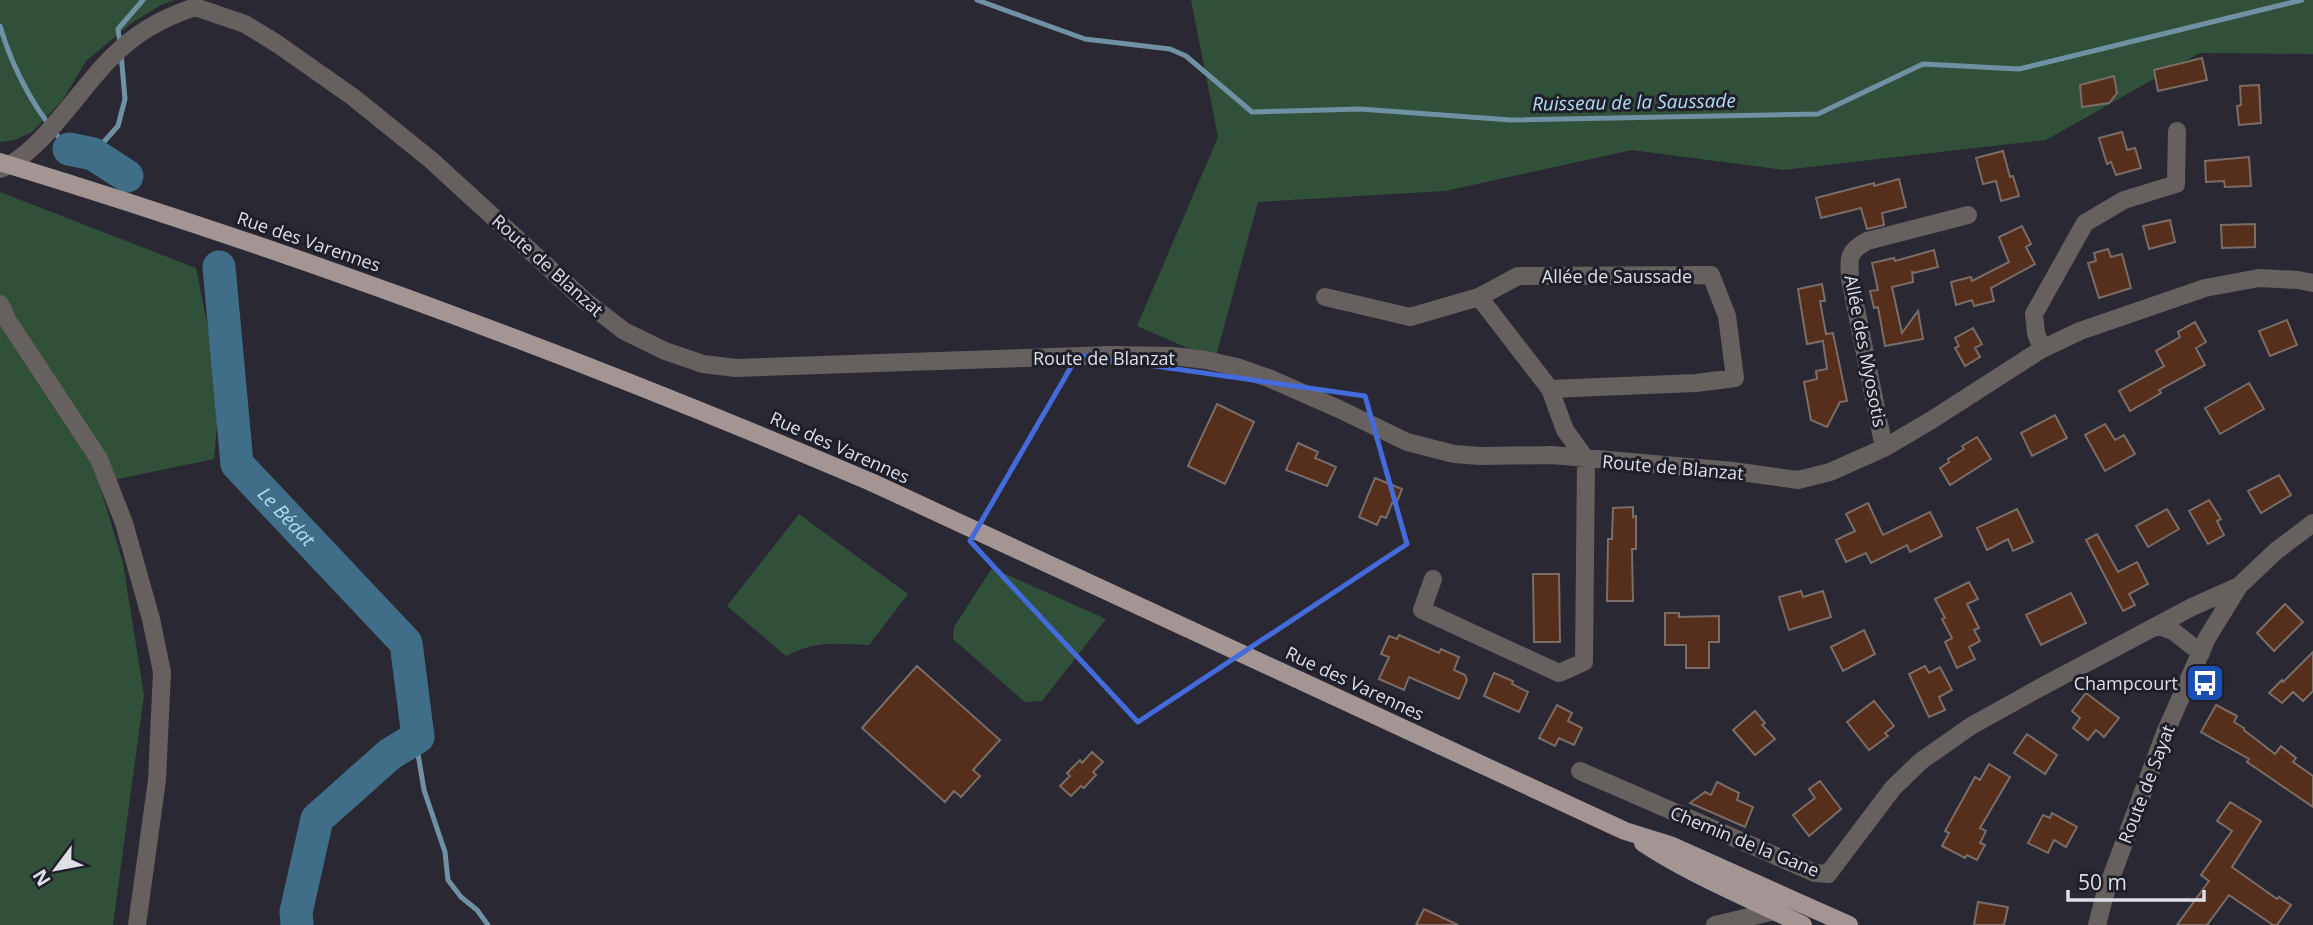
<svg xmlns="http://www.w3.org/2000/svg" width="2313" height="925" font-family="'Open Sans',sans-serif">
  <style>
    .green { fill: #315039 }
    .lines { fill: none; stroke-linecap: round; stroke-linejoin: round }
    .stream { stroke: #7090a4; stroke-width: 5 }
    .river { stroke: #406e88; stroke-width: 33 }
    .building { fill: #562e1c; stroke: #7a6d67; stroke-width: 2 }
    .minor { stroke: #66605f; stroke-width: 18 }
    .major { stroke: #a29593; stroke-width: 18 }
    .marked { fill: none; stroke: #446bdb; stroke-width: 5; stroke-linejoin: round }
    .labels { text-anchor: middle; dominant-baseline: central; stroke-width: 6; stroke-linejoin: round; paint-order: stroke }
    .street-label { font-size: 18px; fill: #dfdfe6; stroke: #1f1f29 }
    .poi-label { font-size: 18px; fill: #dfdfe6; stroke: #1f1f29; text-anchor: end }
    .water-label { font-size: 19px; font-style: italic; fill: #b3ddf7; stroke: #1f1f29 }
  </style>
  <rect width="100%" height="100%" fill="#292833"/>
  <path class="green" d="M0,0H175L161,5L133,22L86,61L62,101L32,132L15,140L0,142Z
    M1191,0H2313V54L2200,53L2046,140L1783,170L1632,150L1445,191L1258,202L1215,360L1137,326L1218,137Z
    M0,192L196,268L220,389L214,459L99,483L123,563L144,695L113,925H0Z
    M799,514L908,594L869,645C835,644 818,640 786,656L727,606Z
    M992,568L1106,619L1042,701L1025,702L953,639L954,627Z"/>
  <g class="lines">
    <path class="stream" d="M977,0L1085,39L1170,49L1186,56L1252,112L1360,109L1511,120L1818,114L1923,64L2019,69L2302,0
      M0,26C14,73 36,113 69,149
      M120,43L118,29L143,0
      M93,154L118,126L125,99L121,53
      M418,737L417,748L424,790L445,852L448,880L461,897L477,910L488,925"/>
    <g class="river">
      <path d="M69,149L93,154L127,176"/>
      <path id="s1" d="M219,267L237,464L406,643L418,737L390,754L317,819L296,912L297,925"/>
    </g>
  </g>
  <path class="building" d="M2202,58L2207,80L2158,91L2154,70Z
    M2114,76L2117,93L2109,103L2082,107L2080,85Z
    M2259,85L2261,123L2239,125L2237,106L2241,105L2240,86Z
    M2122,132L2127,150L2135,148L2141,168L2116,175L2111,162L2107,164L2099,138Z
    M2003,151L2010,177L2013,176L2019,196L2001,201L1996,181L1983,184L1976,158Z
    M2249,157L2251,186L2225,187L2224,181L2206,182L2205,161Z
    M1899,179L1906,207L1882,213L1884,225L1867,229L1861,208L1821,218L1816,198L1874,183V186Z
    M2170,220L2175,242L2149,249L2143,226Z
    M2255,224V247L2222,248L2221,225Z
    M2022,226L2031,244L2026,247L2035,264L1991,288L1994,301L1974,306L1972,300L1956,305L1951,282L1971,277L1972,281L2009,262L1999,237Z
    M2108,249L2111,257L2122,254L2131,288L2099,298L2088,263L2096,261L2094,253Z
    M1934,250L1938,267L1913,273L1912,271L1913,282L1892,287L1902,333L1918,311L1923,339L1885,346L1878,307L1874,308L1870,291L1878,290L1872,263L1894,258L1895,261Z
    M1822,284L1825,301H1820L1826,334L1833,333L1847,401L1840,402L1827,427L1811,420L1804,382L1817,379L1816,371L1827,369L1823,341L1807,344L1798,289Z
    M2287,320L2297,345L2270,356L2259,331Z
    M2195,322L2206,342L2196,348L2205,365L2159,390L2161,393L2130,411L2119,391L2164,366L2156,351L2180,337L2178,332Z
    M1973,328L1982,344L1975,348L1980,357L1965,366L1955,348L1959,346L1955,338Z
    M2249,383L2264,409L2220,434L2205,408Z
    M1217,404L1254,422L1225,484L1188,466Z
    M2055,415L2067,438L2032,456L2021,433Z
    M2105,424L2115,440L2124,435L2135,454L2105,471L2085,435Z
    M1977,437L1991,459L1950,485L1940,468L1949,462L1948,459L1964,449L1962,446Z
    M1298,443L1318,452L1315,458L1336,467L1327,486L1286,470Z
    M2279,475L2291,495L2261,513L2248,491Z
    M1375,478L1402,489L1396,504L1392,503L1386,518L1381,516L1377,525L1359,517Z
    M2209,500L2221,519L2217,521L2224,535L2208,544L2189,511Z
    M1868,503L1883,535L1930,512L1942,536L1910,552L1907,545L1871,563L1866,553L1846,562L1836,540L1855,531L1846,514Z
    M1633,507V517L1636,516V549H1632L1633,601H1607L1608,539H1612L1613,508Z
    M2017,509L2033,542L2013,551L2008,539L1987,550L1977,528Z
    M2167,509L2179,529L2148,547L2136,526Z
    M2097,534L2118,572L2137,562L2148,584L2129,594L2135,605L2123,611L2086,540Z
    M1533,574H1559L1560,642H1534Z
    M1969,582L1978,599L1967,604L1979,628L1974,630L1980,641L1969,647L1975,659L1957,668L1945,642L1952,638L1942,619L1945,618L1935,599Z
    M1801,591L1803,597L1823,591L1831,617L1789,630L1779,597Z
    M2071,593L2086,623L2041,645L2026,615Z
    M2285,604L2303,622L2274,651L2257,633Z
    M1665,613H1679V617L1719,616V642H1709V668H1686V645H1665Z
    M1864,630L1875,654L1843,671L1831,647Z
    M1399,635L1439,653L1441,649L1459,657L1454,670L1465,675L1467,680L1459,699L1409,677L1404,690L1379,679L1389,657L1381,654L1389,636L1397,639Z
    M2313,652V691L2303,701L2293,692L2282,703L2269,693L2282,680L2283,682Z
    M917,666L1000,740L973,770L980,776L961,797L954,791L945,802L862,728Z
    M1925,666L1929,673L1940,667L1952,690L1939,697L1945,710L1929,717L1909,674Z
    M1494,673L1513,681L1512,684L1528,692L1519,712L1484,696Z
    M2086,693L2119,718L2104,737L2096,730L2088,740L2073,728L2080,718L2072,711Z
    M1874,701L1894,726L1885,733L1888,736L1869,750L1847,722Z
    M1557,705L1572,713L1568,721L1582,728L1574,745L1559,738L1555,746L1539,738Z
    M2216,705L2237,716L2234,722L2244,728V730L2275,754L2281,746L2296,758L2293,762L2313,776V807L2247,762L2249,759L2201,732Z
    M1755,711L1765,723L1762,725L1775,739L1755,755L1733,730Z
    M2027,734L2057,755L2045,774L2014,753Z
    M1092,752L1103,762L1093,772L1096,775L1084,788L1081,786L1071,796L1060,786L1070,776L1067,773L1080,760L1082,763Z
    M1989,764L2010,777L1980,828L1986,831L1980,843L1985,845L1977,860L1967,855L1965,858L1942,846L1949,833L1945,831L1975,777L1980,780Z
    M1820,781L1841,809L1809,836L1793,815L1815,798L1809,789Z
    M1717,782L1739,793L1737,800L1753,807L1745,827L1690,803L1705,792L1711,795Z
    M2230,802L2261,821L2232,867L2277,899L2279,897L2291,905L2277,925H2273L2229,895L2207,925H2177L2209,881L2201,875L2232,831L2217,821Z
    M2052,813L2077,827L2066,847L2054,840L2048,853L2028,843L2043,815L2050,818Z
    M1978,902L2008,907L2004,925H1974Z
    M1424,909L1458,925H1416Z"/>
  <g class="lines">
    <path class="minor" d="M0,169C38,156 80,89 109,60C135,33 160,19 195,7L245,24L276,43L353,97L431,160L584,300L624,331L665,351L703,364L736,368L1110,355L1173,356L1206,360L1237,367L1271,379L1339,409L1407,442L1454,454L1480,456L1552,455L1733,471L1798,480L1830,472L1884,448L1930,421L2042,349L2080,331L2205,288L2259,278L2298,280L2313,283
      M1325,297L1410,317L1479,297
      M0,304L8,321L99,459L124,523L151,619L162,672L157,780L137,925
      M2042,349L2036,333L2034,314L2085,223L2124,200L2176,184L2177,131
      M1884,448L1850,279C1849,258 1847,252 1867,241L1968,215
      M1433,579L1422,610L1559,673L1584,662L1586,459L1565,430L1550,389L1479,297L1518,276L1711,275L1727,316L1735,378L1696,383L1550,389
      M2159,626L2173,631L2201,653
      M1580,771L1815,873L1828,874L1893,788L1921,761L1971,726L2034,691L2192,607L2239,586
      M1715,925L1775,911L1778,905
      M2097,925L2105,894L2165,733L2207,638L2239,586L2276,551L2313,523"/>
    <path class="major" d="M0,162C296,252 586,360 871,482L1625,831L1670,845L1849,925
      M1643,843C1693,876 1749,898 1803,925"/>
  </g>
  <path class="marked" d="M1078,355L1365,396L1407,544L1138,722L970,541Z"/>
  <defs>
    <g id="bus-square" transform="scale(2.0125)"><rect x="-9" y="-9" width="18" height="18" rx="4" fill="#1a4fb4" stroke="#1f1f29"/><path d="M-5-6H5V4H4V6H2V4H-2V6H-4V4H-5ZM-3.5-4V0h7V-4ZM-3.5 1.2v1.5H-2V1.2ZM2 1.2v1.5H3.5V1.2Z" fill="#fff"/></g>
  </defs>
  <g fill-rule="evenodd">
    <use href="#bus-square" x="2205" y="683"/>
  </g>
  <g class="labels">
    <g class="street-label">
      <text transform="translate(309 241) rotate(19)">Rue des Varennes</text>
      <text transform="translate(548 265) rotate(42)">Route de Blanzat</text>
      <text x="1617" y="276">Allée de Saussade</text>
      <text transform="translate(1866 351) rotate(79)">Allée des Myosotis</text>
      <text x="1104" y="358">Route de Blanzat</text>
      <text transform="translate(840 447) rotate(24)">Rue des Varennes</text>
      <text transform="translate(1673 467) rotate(5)">Route de Blanzat</text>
      <text transform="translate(1355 683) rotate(25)">Rue des Varennes</text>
      <text transform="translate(2146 784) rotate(-69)">Route de Sayat</text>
      <text transform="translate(1745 841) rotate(22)">Chemin de la Gane</text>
    </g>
    <g class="poi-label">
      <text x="2178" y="683">Champcourt</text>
    </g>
    <g class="water-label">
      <text transform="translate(1634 102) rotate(-1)">Ruisseau de la Saussade</text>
      <text stroke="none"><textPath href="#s1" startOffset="270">Le Bédat</textPath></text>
    </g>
  </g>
  <g transform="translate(56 869) rotate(238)" stroke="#1f1f29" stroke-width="5" paint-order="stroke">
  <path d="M0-5L12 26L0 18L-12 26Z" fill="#dfdfe6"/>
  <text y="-10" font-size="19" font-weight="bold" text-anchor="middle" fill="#dfdfe6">N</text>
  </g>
  <path d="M2068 890v10h136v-10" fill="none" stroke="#dfdfe6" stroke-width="3.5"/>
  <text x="2078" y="890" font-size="21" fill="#dfdfe6" stroke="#1f1f29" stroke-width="5" paint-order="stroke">50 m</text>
</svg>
